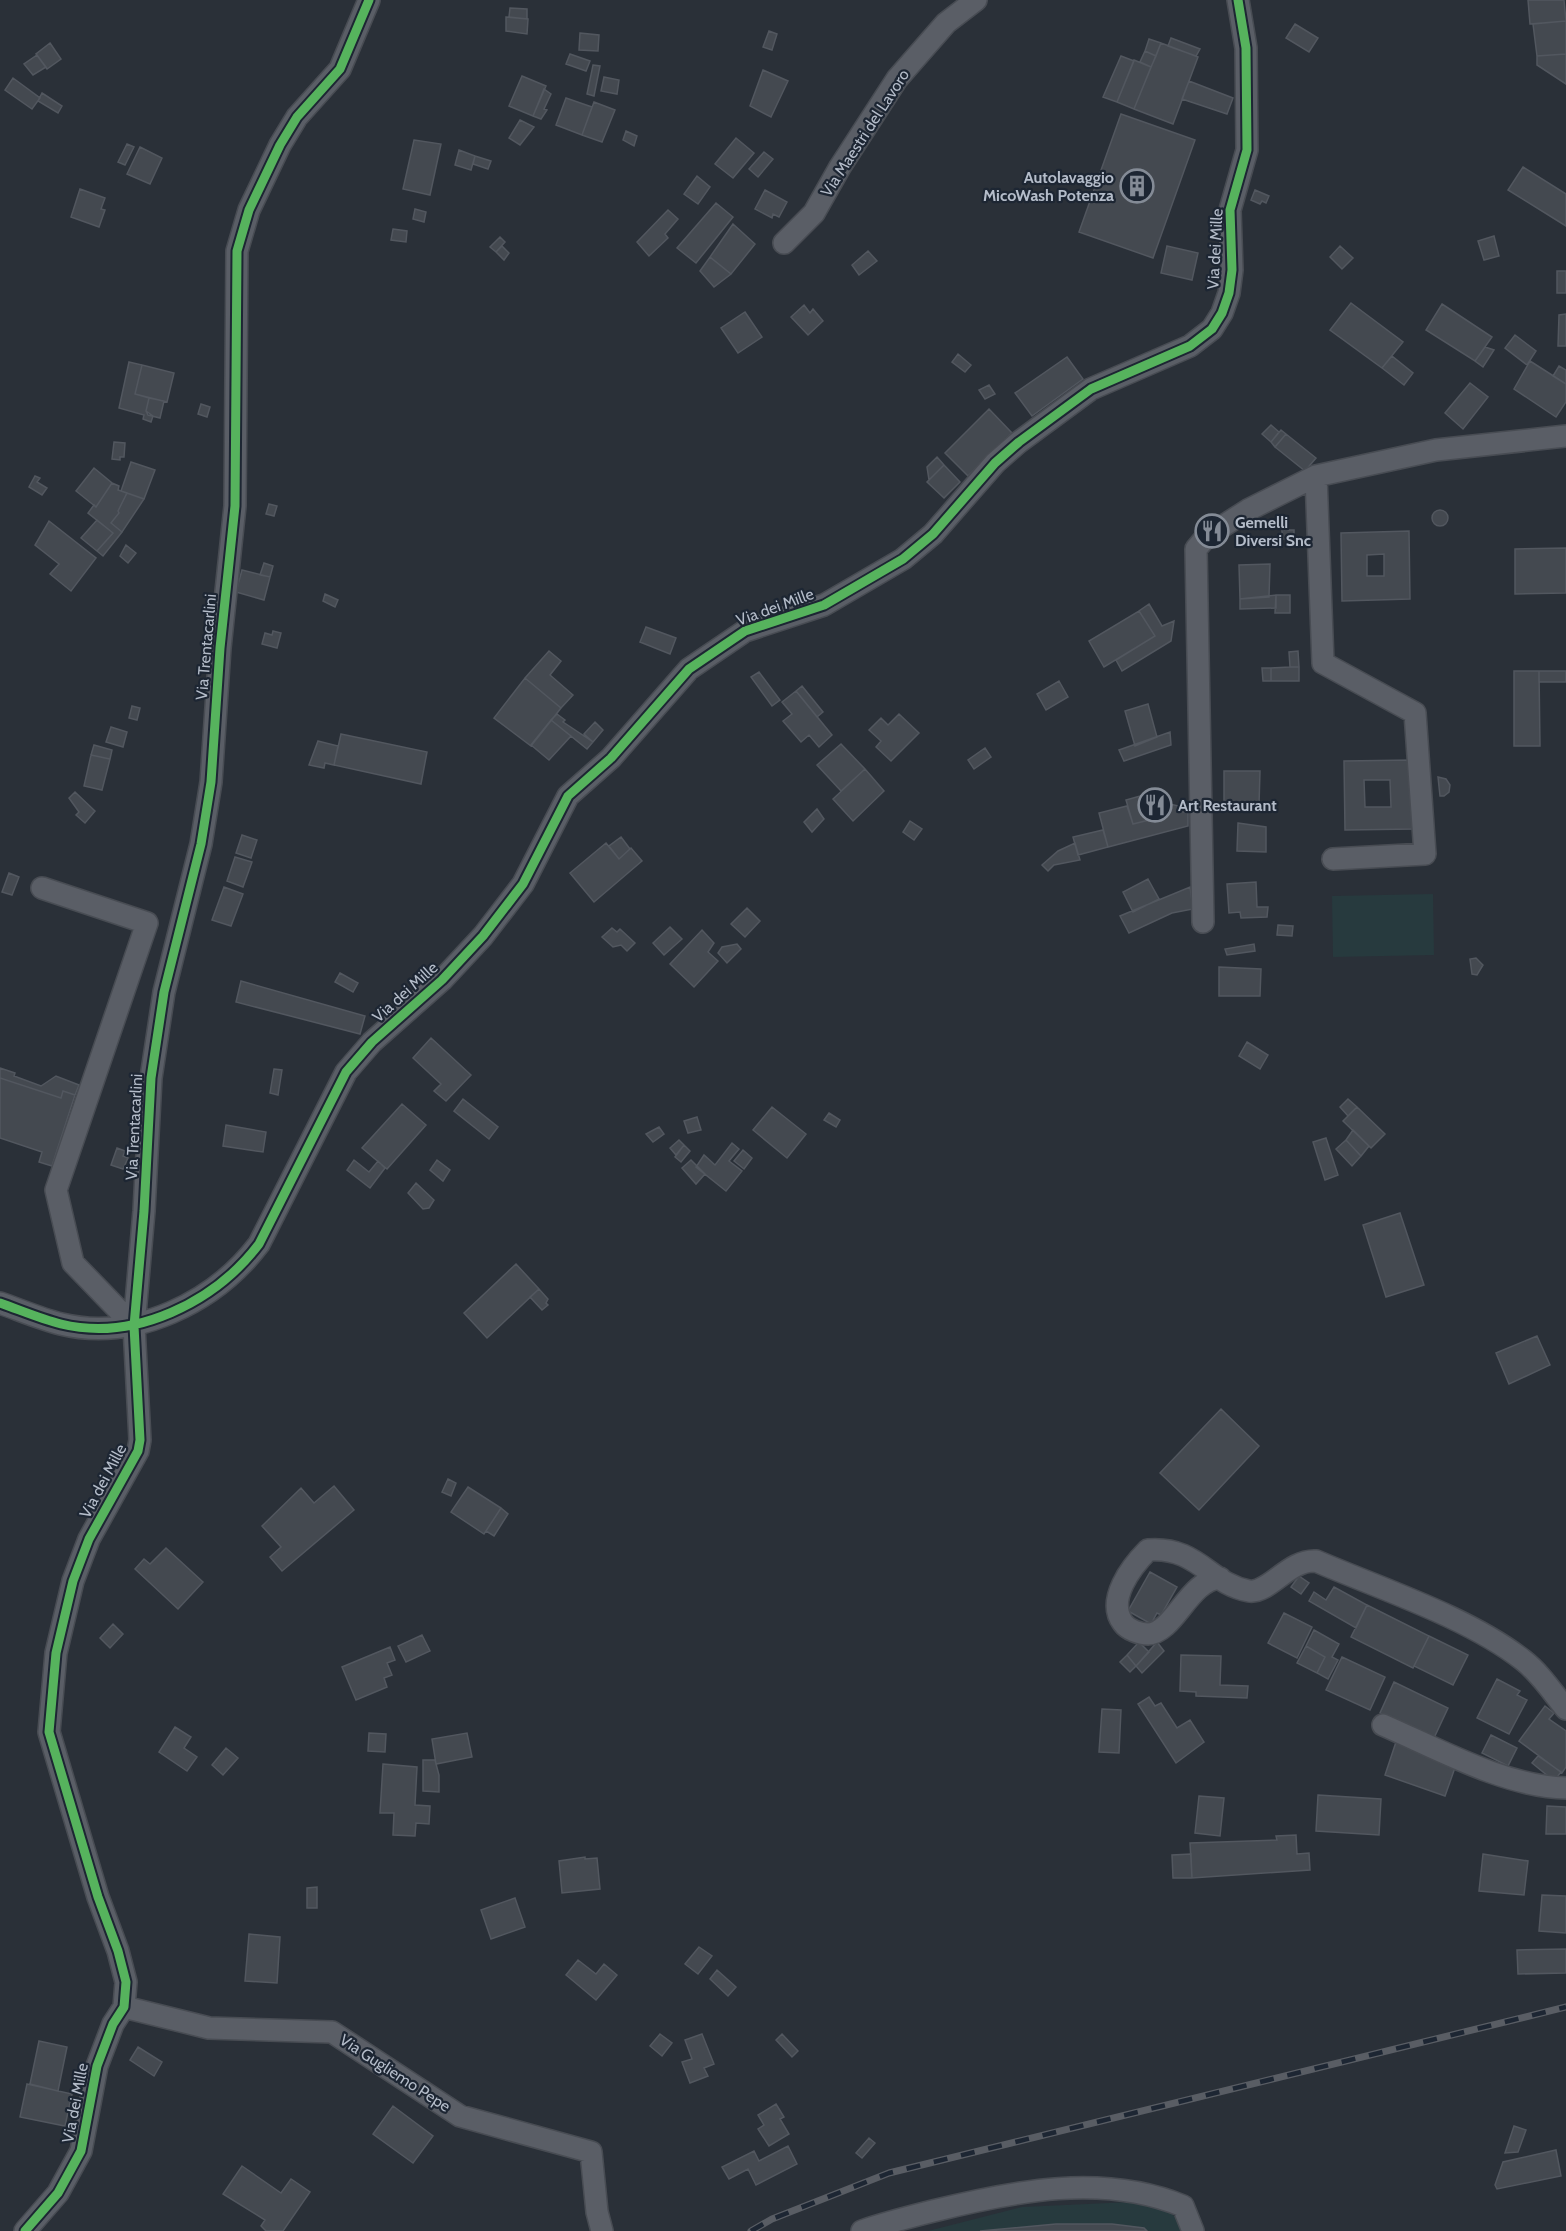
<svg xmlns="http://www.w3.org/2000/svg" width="1566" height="2231" font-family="Cabin,sans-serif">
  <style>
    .green { fill: #273a3e }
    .building { fill: #444950; stroke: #52575f; stroke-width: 1.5; fill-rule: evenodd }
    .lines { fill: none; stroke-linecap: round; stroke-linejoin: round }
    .minor-casing { stroke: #484c53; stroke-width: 24 }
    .minor { stroke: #5a5e66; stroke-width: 21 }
    .rail-casing { stroke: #595d64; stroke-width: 7 }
    .rail { stroke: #1d2633; stroke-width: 4.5; stroke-dasharray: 14; stroke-linecap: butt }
    .cycleway-casing { stroke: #1d2633; stroke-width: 13 }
    .cycleway { stroke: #56b35d; stroke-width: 9 }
    .labels { text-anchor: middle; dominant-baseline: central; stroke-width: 4.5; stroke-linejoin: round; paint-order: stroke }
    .street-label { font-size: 16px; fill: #b4bcc9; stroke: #1d2633 }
    .poi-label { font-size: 16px; font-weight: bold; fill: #b4bcc9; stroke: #1d2633; text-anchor: start }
  </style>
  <rect width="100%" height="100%" fill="#2a3038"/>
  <path class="green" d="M1433,894L1434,955L1333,957L1332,896Z
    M1153,2201C1167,2209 1178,2215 1181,2231H928L1022,2207Z"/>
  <path class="building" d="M1528,0H1564L1566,21L1530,24Z
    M510,8L527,9V19L509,17Z
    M506,17L528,19L527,34L506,31Z
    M1566,21V54L1537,56L1533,24Z
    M1295,24L1318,38L1309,52L1286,38Z
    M769,31L777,34L772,50L763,47Z
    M580,33L599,35L598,51L579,50Z
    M1171,38L1200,49L1196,56L1168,46Z
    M1149,39L1161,43L1156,56L1145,51Z
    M50,43L61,59L47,69L36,54Z
    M1161,43L1198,57L1173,124L1134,109Z
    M1145,51L1156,56L1151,67L1140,62Z
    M570,54L590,61L586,71L566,64Z
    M1566,54V84L1537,65V56Z
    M37,55L46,67L33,75L24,64Z
    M1121,56L1134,61L1117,102L1103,97Z
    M1134,60L1151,67L1134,109L1117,102Z
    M593,65L600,66L594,96L587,94Z
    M763,70L788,81L771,117L750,106Z
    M522,76L546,86L533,116L509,106Z
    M604,77L619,80L617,94L601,91Z
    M13,78L40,98L32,109L5,90Z
    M1189,81L1233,98L1227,114L1182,99Z
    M544,89L551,94L544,109L547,110L541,119L533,116Z
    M42,93L62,106L58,113L38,101Z
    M566,98L592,107L582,135L556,125Z
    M594,102L615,110L602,142L582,135Z
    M1121,114L1195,140L1153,258L1079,232Z
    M520,120L534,127L520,145L509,138Z
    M626,131L637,136L634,146L623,140Z
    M736,138L754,153L733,178L715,164Z
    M414,140L441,144L430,195L403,189Z
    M127,144L134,147L125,165L118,162Z
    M140,147L162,158L150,184L127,174Z
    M459,150L475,156L471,170L455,165Z
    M764,152L773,159L758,177L749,169Z
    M475,156L491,161L488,169L473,164Z
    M1523,167L1566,194V226L1508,190Z
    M697,176L710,187L698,204L684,194Z
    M80,189L105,198L101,209L105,210L99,227L71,217Z
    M765,190L787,202L779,217L773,214L772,218L755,209Z
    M1255,190L1269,196L1266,203L1262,201L1260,204L1251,200Z
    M716,203L733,217L696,263L677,248Z
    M415,209L426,212L424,222L413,219Z
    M668,210L678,219L665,234L668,238L649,256L637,242Z
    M733,224L755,244L731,274L710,257Z
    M393,229L407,231L406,242L391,240Z
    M1494,236L1499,256L1484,260L1478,241Z
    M500,237L505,242L496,252L490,247Z
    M502,246L509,253L504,260L496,252Z
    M1167,246L1198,253L1192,280L1161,273Z
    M1340,246L1353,258L1342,269L1330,257Z
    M868,251L877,261L859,275L852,265Z
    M710,257L731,274L714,287L700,271Z
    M1557,271H1566V293H1557Z
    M1351,303L1403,342L1382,368L1330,330Z
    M1442,304L1492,337L1475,361L1426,330Z
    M804,305L810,313L813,309L823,321L808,335L791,317Z
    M745,312L762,337L738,353L721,328Z
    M1566,314V346H1558L1559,315Z
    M1515,335L1536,351L1527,365L1505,348Z
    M1485,347L1494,350L1483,367L1475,361Z
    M958,354L971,365L965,372L952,362Z
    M1392,356L1413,373L1404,385L1382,368Z
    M1067,357L1083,379L1032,416L1015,393Z
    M1530,361L1566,384V402L1556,417L1514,389Z
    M129,362L142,365L135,394L149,398L146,411L153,416L151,422L143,419L144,415L119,408Z
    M142,365L174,373L167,402L135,394Z
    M1559,366L1566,370V384L1553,376Z
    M1470,383L1488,397L1463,429L1445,413Z
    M989,385L995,394L985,399L979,390Z
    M149,398L164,401L160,418L148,415L146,411Z
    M201,404L210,407L207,417L198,414Z
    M989,409L1012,433L968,476L945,453Z
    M1271,425L1279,432L1271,442L1262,434Z
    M1281,430L1286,434L1275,447L1271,442Z
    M1286,434L1316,458L1305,471L1275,447Z
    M114,442L125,443L124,457H120V460L112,459Z
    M937,457L944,465L929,480L927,467Z
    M131,462L155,470L144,499L121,491Z
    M944,465L960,482L944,498L927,482Z
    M94,468L112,483L96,507L76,491Z
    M35,476L40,478L37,482L47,488L42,495L29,487Z
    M112,483L119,486L118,490L127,493L118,511L119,513L111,523L122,532L103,556L97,551L113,533L88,513L94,505L96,507Z
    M127,493L144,499L122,532L111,523L119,513L118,511Z
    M269,504L277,506L274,516L266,514Z
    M1432 518a8 8 0 1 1 16 0a8 8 0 1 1-16 0Z
    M97,520L113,533L97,551L81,538Z
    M49,521L96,558L71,591L50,574L59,564L35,545Z
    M1282,530H1294V539H1282Z
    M1409,531L1410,599L1342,601L1341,533ZM1384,554V576H1367V555Z
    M126,545L136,553L128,563L120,556Z
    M1566,548V593L1515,594V549Z
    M264,563L273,566L270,577L260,575Z
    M1270,564L1269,597L1240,599L1239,565Z
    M242,570L270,577L264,600L236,592Z
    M325,594L338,600L335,607L323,601Z
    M1276,595V608L1240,609V599Z
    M1276,595H1290V613H1275Z
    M1149,604L1162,626L1174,621L1171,641L1122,671L1116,660L1155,636L1139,611Z
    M1139,611L1155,636L1104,667L1089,641Z
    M646,627L676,638L670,654L640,642Z
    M273,631L281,633L277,648L262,644L265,633L272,635Z
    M549,651L561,661L550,675L573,695L561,708L525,678Z
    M1298,651L1299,667H1290L1289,652Z
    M1290,667H1299V681H1271V668Z
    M1262,668H1271V681H1263Z
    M1514,671H1539L1540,746H1514Z
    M1539,671H1566V682H1539Z
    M759,672L780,700L772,706L751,677Z
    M525,678L561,708L531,746L494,718Z
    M1059,681L1068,697L1046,710L1037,694Z
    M802,686L823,712L817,717L796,691Z
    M796,691L832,735L819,747L809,735L801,742L783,721L792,714L782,702Z
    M1148,704L1157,737L1135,746L1125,711Z
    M132,706L140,708L137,720L129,718Z
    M557,714L565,720L563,722L593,742L587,749L551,720Z
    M899,714L919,733L891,761L876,747L881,741L869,730L881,718L888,725Z
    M551,720L571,736L549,760L531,745Z
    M595,722L603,730L593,742L584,734Z
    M111,727L127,732L123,747L106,742Z
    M1170,732L1171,745L1124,761L1119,750Z
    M341,734L427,752L421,784L334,765Z
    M318,741L338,746L334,765L325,763L324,768L309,765Z
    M841,744L865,769L841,791L817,765Z
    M94,745L112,750L110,759L91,755Z
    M985,748L991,757L974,769L968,760Z
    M91,755L110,759L102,790L84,786Z
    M1413,760L1414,829L1345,830L1344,761ZM1364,780H1390L1391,807H1365Z
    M865,769L884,791L853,821L833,799Z
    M1224,771H1260L1259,805L1224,804Z
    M1438,777L1446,779L1450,785L1449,792L1444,796H1440Z
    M1158,791L1165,816L1133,824L1126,800Z
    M75,792L95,811L85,823L76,815L79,812L69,798Z
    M1161,802L1183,807V812L1188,813V826L1108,847L1099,813L1127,806L1133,824L1165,816Z
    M817,809L824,819L812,832L804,822Z
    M910,821L922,829L914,840L903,832Z
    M1238,823L1266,827V852L1237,851Z
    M1103,830L1108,847L1078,855L1073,837Z
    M242,835L257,840L251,858L236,853Z
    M621,837L630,849L619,859L609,846Z
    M606,843L619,859L631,848L642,861L594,902L570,873Z
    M1075,843L1080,860L1054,865L1048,871L1042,865L1058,851Z
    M235,857L252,862L243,887L227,881Z
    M9,873L19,877L12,895L2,892Z
    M1148,879L1159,899L1133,912L1123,892Z
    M1256,882L1257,907H1268L1267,917L1241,918L1240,912L1229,913L1227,884Z
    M224,887L243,894L231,926L212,920Z
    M1190,887L1193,909L1172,913L1129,933L1120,916Z
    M747,908L760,921L745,937L731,924Z
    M1278,925L1293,926L1292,936L1277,935Z
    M670,927L682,939L664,955L653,943Z
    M612,928L617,932L620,929L635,943L627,951L621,945L613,947L602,937Z
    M702,930L714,943L708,952L718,961L694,987L670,964Z
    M737,944L741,949L727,963L718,953L722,947Z
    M1254,944L1255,951L1227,955L1225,949Z
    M1476,958L1483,965L1477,975L1472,974L1470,959Z
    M1219,967L1261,969L1260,996H1219Z
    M340,973L358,983L353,992L335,982Z
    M241,981L365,1016L360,1034L236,1002Z
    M431,1038L471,1075L446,1101L434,1091L441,1084L413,1058Z
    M1247,1042L1268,1055L1260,1069L1239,1056Z
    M0,1068L15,1073L14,1076L41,1086L56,1076L79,1085L75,1095L63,1091L61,1098L0,1078Z
    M274,1069L282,1070L278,1095L270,1093Z
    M0,1078L61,1098L63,1091L75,1095L52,1166L39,1162L42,1152L0,1138Z
    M463,1099L498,1127L489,1139L454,1111Z
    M1348,1099L1357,1107L1348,1116L1340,1107Z
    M402,1104L426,1125L387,1169L362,1148Z
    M772,1107L806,1134L787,1158L753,1130Z
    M1357,1107L1385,1134L1371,1148L1343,1121Z
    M829,1113L840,1120L836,1127L824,1120Z
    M697,1117L701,1130L688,1133L684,1121Z
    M226,1125L266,1132L263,1152L223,1146Z
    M659,1127L664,1134L653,1142L646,1134Z
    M1353,1130L1369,1146L1361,1156L1346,1140Z
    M1326,1138L1338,1175L1325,1180L1313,1142Z
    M679,1140L684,1145L676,1155L670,1148Z
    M1346,1140L1361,1156L1352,1166L1336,1149Z
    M732,1143L739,1149L729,1161L742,1171L726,1191L696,1167L704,1155L715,1165Z
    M684,1145L690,1151L681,1162L675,1157Z
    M117,1148L125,1151L123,1156L128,1158L123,1169L111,1165Z
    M743,1150L752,1158L744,1169L734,1161Z
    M354,1160L369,1172L378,1161L385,1168L370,1188L347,1170Z
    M437,1160L450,1170L443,1181L430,1170Z
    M691,1160L705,1174L696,1184L682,1168Z
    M416,1183L434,1200L429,1208L423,1209L408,1193Z
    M1400,1213L1424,1285L1386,1297L1363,1225Z
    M516,1264L539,1289L487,1338L464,1313Z
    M539,1289L548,1299L546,1303L548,1305L542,1310L530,1297Z
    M1537,1336L1550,1365L1509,1384L1496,1353Z
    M1221,1409L1259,1446L1199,1510L1160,1473Z
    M448,1479L456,1483L451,1496L442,1492Z
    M334,1486L354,1510L282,1571L270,1557L281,1547L262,1526L301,1488L314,1503Z
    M468,1487L501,1508L484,1534L451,1512Z
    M501,1508L508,1514L494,1536L486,1531Z
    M166,1548L203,1582L178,1609L135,1569L144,1559L150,1564Z
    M1150,1572L1177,1587L1161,1615L1157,1613L1151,1624L1128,1611Z
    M1299,1576L1309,1583L1301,1594L1291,1587Z
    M1334,1587L1367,1605L1356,1628L1309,1601L1314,1592L1326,1600Z
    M1367,1605L1429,1636L1413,1668L1351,1637Z
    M1284,1613L1312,1627L1297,1658L1268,1643Z
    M113,1624L123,1634L110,1648L100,1638Z
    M1314,1630L1339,1644L1332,1657L1338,1660L1328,1679L1317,1673L1325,1657L1306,1646Z
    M422,1635L430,1651L406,1662L398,1646Z
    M1429,1636L1468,1655L1453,1685L1414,1666Z
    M1139,1642L1149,1652L1136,1666L1127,1655Z
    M1157,1642L1164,1651L1142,1673L1136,1666Z
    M1306,1646L1325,1657L1317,1673L1297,1663Z
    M390,1647L395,1660L387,1663L392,1675L384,1678L387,1687L356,1700L342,1667Z
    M1127,1655L1136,1666L1130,1672L1120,1662Z
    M1181,1655L1221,1656L1220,1685L1248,1686L1247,1698L1196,1696V1692L1180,1691Z
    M1342,1657L1385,1677L1370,1710L1326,1690Z
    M1497,1679L1520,1691L1517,1695L1527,1700L1509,1734L1477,1718Z
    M1394,1682L1448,1708L1434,1738L1380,1713Z
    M1149,1697L1155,1706L1161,1703L1177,1728L1190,1720L1204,1742L1176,1763L1138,1704Z
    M1545,1706L1554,1713L1549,1719L1566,1731V1767L1562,1773L1519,1741Z
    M1102,1709L1121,1710L1119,1753L1099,1752Z
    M175,1727L191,1737L184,1748L197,1757L187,1771L159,1752Z
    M369,1733L386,1734L385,1752L368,1751Z
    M467,1733L472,1757L436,1764L432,1739Z
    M1491,1735L1517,1748L1508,1766L1482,1753Z
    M1396,1742L1457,1762L1445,1796L1385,1775Z
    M226,1748L238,1758L223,1775L212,1765Z
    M1538,1756L1561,1772L1554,1781L1532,1763Z
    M423,1760H435L439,1775V1792L423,1791Z
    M383,1764L417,1767L415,1805L430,1806L429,1824L416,1823L415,1836L393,1835L394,1813H380Z
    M1318,1795L1381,1799L1379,1835L1316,1831Z
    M1199,1796L1224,1798L1220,1836L1195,1833Z
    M1547,1806L1566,1807V1834H1546Z
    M1296,1835L1297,1854L1309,1853L1310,1870L1192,1878L1190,1843L1277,1840L1276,1836Z
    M1191,1854L1192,1878H1173L1172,1855Z
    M1483,1854L1528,1861L1524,1895L1479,1891Z
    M585,1857V1859L597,1858L600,1889L562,1893L559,1861Z
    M317,1887V1908H307V1888Z
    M1542,1895L1566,1896V1933L1539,1931Z
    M515,1898L525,1927L491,1939L481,1910Z
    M249,1934L280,1937L277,1983L245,1981Z
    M699,1947L712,1956L698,1974L685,1964Z
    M1566,1949V1973L1518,1974L1517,1950Z
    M578,1960L596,1974L604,1964L617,1975L596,2000L566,1975Z
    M717,1970L736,1987L728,1996L710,1979Z
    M660,2034L672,2043L662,2056L650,2046Z
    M702,2034L714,2064L704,2068L708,2076L690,2083L682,2062L692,2059L685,2040Z
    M782,2034L798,2051L792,2057L776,2040Z
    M39,2041L67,2047L58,2091L30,2084Z
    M138,2047L162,2062L154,2076L130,2060Z
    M27,2084L72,2094L65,2126L20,2117Z
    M776,2104L784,2117L780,2119L789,2134L769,2146L758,2129L764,2125L758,2115Z
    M393,2106L433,2136L413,2163L373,2134Z
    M1514,2126L1526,2130L1518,2152L1505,2153Z
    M869,2138L875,2143L862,2158L856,2153Z
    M788,2146L797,2164L756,2185L748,2169L729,2179L722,2167L754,2151L759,2161Z
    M1556,2150L1561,2176L1497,2189L1495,2185L1503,2162Z
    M242,2166L281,2193L291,2179L310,2192L283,2231H266L261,2226L265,2220L223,2194Z
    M1056,2224H1112L1144,2228L1147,2231H980Z"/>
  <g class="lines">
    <g class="minor-casing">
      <path id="minor" d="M784,243L814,213L840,167L897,79L946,23L976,0
        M1316,476L1323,663L1415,713L1425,854L1333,859
        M42,888L147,923L56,1190L73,1263L134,1326
        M1203,922L1196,549L1206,537L1248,510L1316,476L1436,450L1566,436
        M0,1303C20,1310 41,1319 61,1324C135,1342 215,1302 259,1244L346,1072L372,1042L442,980L483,936L523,884L568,796L611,758L689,669L745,631L824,605L903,559L933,534L995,463L1019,442L1091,389L1190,346L1212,329L1222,313L1229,293L1232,270L1230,210L1247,150L1246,48L1238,0
        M1220,1578C1189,1580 1174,1633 1148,1634C1140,1634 1128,1630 1123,1623C1106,1600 1131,1567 1148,1550C1198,1546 1209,1584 1249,1591C1269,1594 1289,1559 1316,1561C1381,1589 1468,1617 1523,1660C1540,1673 1553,1693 1566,1709
        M1383,1725C1438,1749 1506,1787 1566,1788
        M124,2007L209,2028L332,2032L460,2116L591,2152L597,2212L602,2231
        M25,2231L58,2193L81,2151L97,2066L113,2024L124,2007L126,1982L118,1951L98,1897L49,1732L56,1653L73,1581L89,1539L138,1451L140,1440L134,1326L144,1211L151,1078L164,992L201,844L211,782L220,648L235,506L237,251L249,210L280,145L297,117L340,69L369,0
        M862,2231C885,2223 909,2217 933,2211C1014,2191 1103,2173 1183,2206L1193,2231"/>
    </g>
    <use href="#minor" class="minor"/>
    <g class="rail-casing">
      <path id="rail" d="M751,2231L772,2219L889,2173L1566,2007"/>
    </g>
    <use href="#rail" class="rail"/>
    <g class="cycleway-casing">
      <path id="cycleway" d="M0,1303C20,1310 41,1319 61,1324C135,1342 215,1302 259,1244L346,1072L372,1042L442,980L483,936L523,884L568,796L611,758L689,669L745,631L824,605L903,559L933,534L995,463L1019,442L1091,389L1190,346L1212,329L1222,313L1229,293L1232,270L1230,210L1247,150L1246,48L1238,0
        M25,2231L58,2193L81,2151L97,2066L113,2024L124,2007L126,1982L118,1951L98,1897L49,1732L56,1653L73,1581L89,1539L138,1451L140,1440L134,1326L144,1211L151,1078L164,992L201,844L211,782L220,648L235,506L237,251L249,210L280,145L297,117L340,69L369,0"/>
    </g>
    <use href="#cycleway" class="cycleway"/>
  </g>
  <defs>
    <g id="building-ring" transform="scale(1.725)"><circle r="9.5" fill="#1d2633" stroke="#848b96" stroke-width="1.5"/><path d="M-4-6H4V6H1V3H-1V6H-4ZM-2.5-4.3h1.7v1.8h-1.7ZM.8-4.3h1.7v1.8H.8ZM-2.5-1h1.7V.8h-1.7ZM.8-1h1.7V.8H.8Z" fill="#848b96"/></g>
    <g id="restaurant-ring" transform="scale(1.725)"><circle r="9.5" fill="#1d2633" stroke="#848b96" stroke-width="1.5"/><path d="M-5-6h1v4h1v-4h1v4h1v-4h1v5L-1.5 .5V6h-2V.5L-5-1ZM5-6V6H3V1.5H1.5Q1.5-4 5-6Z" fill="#848b96"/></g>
  </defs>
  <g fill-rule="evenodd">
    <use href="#building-ring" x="1137" y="186"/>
    <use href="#restaurant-ring" x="1212" y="531"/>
    <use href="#restaurant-ring" x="1155" y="805"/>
  </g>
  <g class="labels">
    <g class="street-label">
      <text transform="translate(865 133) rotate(-57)">Via Maestri del Lavoro</text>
      <text transform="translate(1215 249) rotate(-87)">Via dei Mille</text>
      <text transform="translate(775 607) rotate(-20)">Via dei Mille</text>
      <text transform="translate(206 647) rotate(-85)">Via Trentacarlini</text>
      <text transform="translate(405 992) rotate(-42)">Via dei Mille</text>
      <text transform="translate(134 1127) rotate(-87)">Via Trentacarlini</text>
      <text transform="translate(103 1481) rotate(-62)">Via dei Mille</text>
      <text transform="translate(395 2073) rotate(33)">Via Gugliemo Pepe</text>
      <text transform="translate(75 2103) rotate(-79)">Via dei Mille</text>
    </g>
    <g class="poi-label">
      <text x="1114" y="177" text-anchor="end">Autolavaggio<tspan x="1114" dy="18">MicoWash Potenza</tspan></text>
      <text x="1235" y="522">Gemelli<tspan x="1235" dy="18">Diversi Snc</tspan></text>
      <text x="1178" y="805">Art Restaurant</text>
    </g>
  </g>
</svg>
